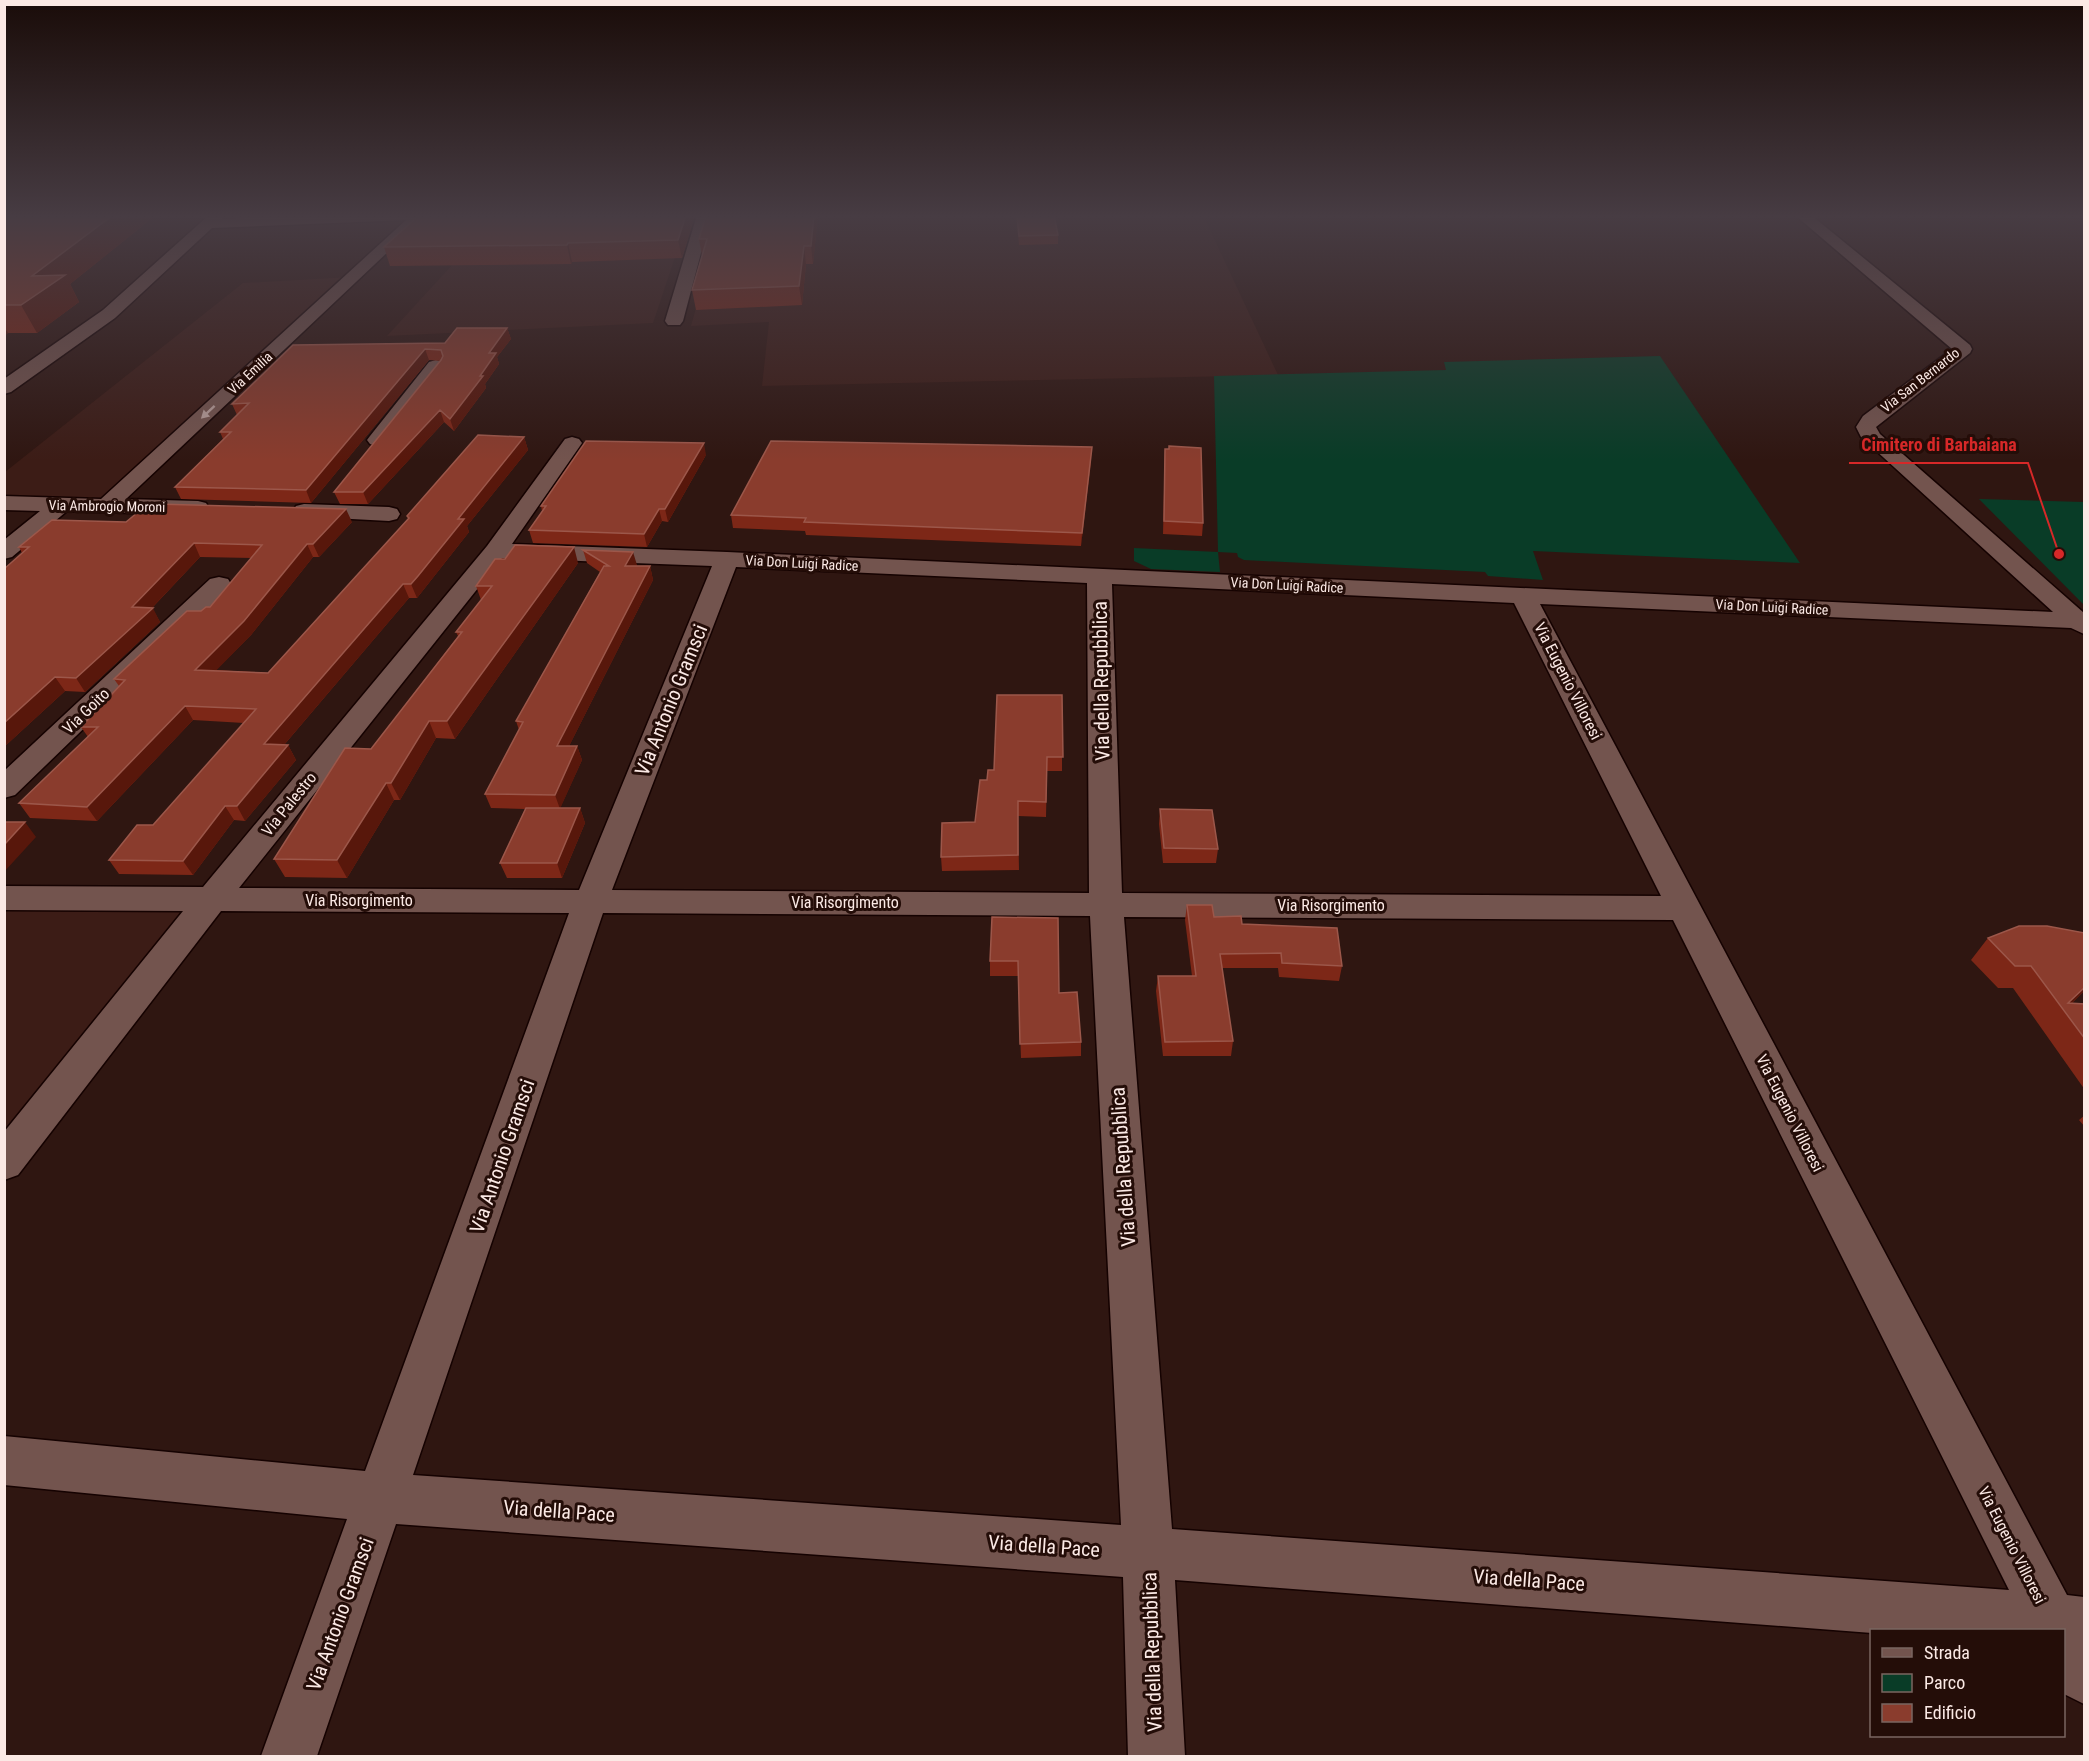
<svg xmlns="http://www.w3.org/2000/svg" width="2089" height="1761" font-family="'Roboto Condensed',sans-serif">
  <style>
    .built { fill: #3c1c16 }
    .green { fill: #093c27 }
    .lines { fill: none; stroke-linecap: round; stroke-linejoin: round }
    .street-casing { stroke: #150201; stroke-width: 3 }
    .street { fill: #73544e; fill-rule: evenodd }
    .wall { fill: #7d2717 }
    .shaded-wall { fill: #58170b }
    .building { fill: #8a3c2d; stroke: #9c574a; stroke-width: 1.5 }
    .oneway { fill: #b79e9a }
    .labels { text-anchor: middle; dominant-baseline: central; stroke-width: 6; stroke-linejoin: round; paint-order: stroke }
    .far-street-label { font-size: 14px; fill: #fbe9e5; stroke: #240d08 }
    .street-label { font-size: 16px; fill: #fbe9e5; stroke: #240d08 }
    .near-street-label { font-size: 20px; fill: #fbe9e5; stroke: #240d08 }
    .leader { fill: none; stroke: #d62828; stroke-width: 2 }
    .callout-dot { fill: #d62828; stroke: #240d08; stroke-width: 2 }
    .callout-label { font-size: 18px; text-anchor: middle; font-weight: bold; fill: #d62828; stroke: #240d08; stroke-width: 6; stroke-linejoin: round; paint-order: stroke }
  </style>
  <rect width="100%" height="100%" fill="#2f1611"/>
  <path class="built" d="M498,215H689L653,323L387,336Z
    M726,215H1203L1278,375L762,386L769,322L691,326L707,268Z
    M351,277L106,505L5,502V472L243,283Z
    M5,906L195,908L5,1148Z"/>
  <path class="green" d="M1660,356L1800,563L1533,551L1543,580L1488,576L1485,572L1244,560L1238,557L1237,553L1218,552L1220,572L1151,569L1134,561V548L1218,552L1214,376L1446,370L1444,362Z
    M1979,499L2084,502V605Z"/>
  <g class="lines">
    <g class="street-casing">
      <path id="street" d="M209,215H225L222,219L318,215H427L126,499L198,501L206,503L209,508L206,513L198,515L67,511L12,557L4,559V540L40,511L4,510V496L101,499L406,220L212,228L115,318L11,392L4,394V379L103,310Z
        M697,215H711L683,321L680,325H668L665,321Z
        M1795,215H1811L1970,345L1972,349L1970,353L1876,427L1880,434L2084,613V634L2071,628L1540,604L2067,1595L2084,1597V1704L2064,1694V1630H1872V1633L1175,1580L1185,1756H1128L1123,1577L396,1524L317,1756H261L347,1519L4,1485V1436L365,1471L569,913L221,911L18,1175L4,1180V1132L183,911L4,910V886L203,887L487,546L565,439L572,437L579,439L582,443L512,544L727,552L2053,612L1861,437L1856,427L1863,416L1952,349ZM502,558L712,566L579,890L239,888ZM736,567L1087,583L1089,893L612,890ZM1112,584L1514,603L1661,896L1122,893ZM603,913L1090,916L1121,1525L413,1475ZM1124,917L1673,920L2009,1590L1172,1529Z
        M436,360L443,362L445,366L384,444L377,446L370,444L367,440L370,436L429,362Z
        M304,504L389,507L397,509L400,514L397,519L389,521L296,516L293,511L296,506Z
        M219,577L228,579L231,584L228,589L15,795L4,798V771L210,579Z"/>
    </g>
    <use href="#street" class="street"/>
  </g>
  <path class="wall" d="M4,215H156L70,284L79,302L37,333H8L4,336Z
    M695,215L682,258L572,262L571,264L390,266L384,247Z
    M818,215L813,264H806L802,305L696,310L692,290L702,256L699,239Z
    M1016,215H1054L1058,235V244L1019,245Z
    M507,328L511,339L497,357L499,364L485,384L486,388L454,431L444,422L368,504H340L334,492L441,361L429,360L311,503L181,499L175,487L223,439L220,432L237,415L232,404L445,343Z
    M524,437L528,450L467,526L469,532L417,598H409L284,745H288L296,760L245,821L234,820L193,875L119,874L109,860L153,825L244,723L193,720L97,821L30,818L19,803L88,737L81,727L119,686L114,679L201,611L210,607L252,558L200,557L152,608L160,622L85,692L65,691L4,747L22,553L19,547L126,522H352L319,557H313L251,635L216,670L268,673L408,519L407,516Z
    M1165,449L1203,523L1202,536L1163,534Z
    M706,455L668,522L662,521L647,547L533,543L529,530L542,511L541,506Z
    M1091,460L1081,546L806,535L805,531L733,528L731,515Z
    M583,550L637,565L636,566H650L653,580L569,746H577L582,760L560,808H580L585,823L562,878H507L500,863L525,809L491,808L485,794L519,730L516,721L600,572L587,563Z
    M578,563L455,739L436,738L400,800H394L347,878L285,877L274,859L371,749L458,636L456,632L481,600L476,586Z
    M1062,695V771H1047L1046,817L1018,816L1019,870L942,871L941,857L975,822L987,780L994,770Z
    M1160,809L1218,849L1216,863H1163L1159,824Z
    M1187,905L1214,917L1242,924L1342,966L1339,981L1279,977L1278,968H1222L1233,1041L1231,1056H1163L1156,991L1158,976H1192L1185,920Z
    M992,917L1059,993L1081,1042V1056L1021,1058L1018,976H990V961Z
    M2085,933V990L2071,1004H2085V1090L2013,988H1998L1971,960L1988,938Z
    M2085,1115V1127L2079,1120Z"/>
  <path class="shaded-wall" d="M113,215H156L70,284L79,302L37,333L21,305L32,276Z
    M686,215H695L682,258L678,240Z
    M814,215H818L813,264L811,246Z
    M568,243L572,262L571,264L567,245Z
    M804,246L806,264L802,305L799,286Z
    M4,327L8,333L4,336Z
    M507,328L511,339L497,357L499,364L485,384L486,388L454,431L450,419L480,376L489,353Z
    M425,349L429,360L311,503L306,490Z
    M440,410L444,422L368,504L363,492Z
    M524,437L528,450L467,526L469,532L417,598L411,584L458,519Z
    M704,443L706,455L668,522L665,509Z
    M1092,447L1091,460L1081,546L1082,533Z
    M346,509L352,522L319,557L313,544Z
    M659,509L662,521L647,547L644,534Z
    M194,543L200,557L147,613L153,608L160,622L85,692L76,678L132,607Z
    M307,544L313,557L251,635L203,684L195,670Z
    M574,547L578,563L455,739L447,721Z
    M633,552L637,565L628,580L625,566Z
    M650,566L653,580L562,760L557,746Z
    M403,584L409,598L272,759L264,744Z
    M55,677L65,691L4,747V723Z
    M185,706L193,720L97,821L87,807Z
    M429,721L436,738L400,800L391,783Z
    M288,745L296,760L245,821L237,806Z
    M577,746L582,760L560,809L555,795Z
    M386,783L394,800L347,878L337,860Z
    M225,806L234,820L193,875L183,861Z
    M580,808L585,823L562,878L557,863Z
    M25,822L36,837L4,872V845Z
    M2085,987V990L2064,1011L2063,1009Z"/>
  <path class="building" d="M6,215H113L32,276L65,275L21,305H4V220Z
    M419,215H686L678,240L568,243L567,245L384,247Z
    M706,215H814L811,246H804L799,286L692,290L707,239H699Z
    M1017,215H1054L1058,235L1019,236Z
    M457,328H507L489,353H496L480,376H483L450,419L440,410L363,492H334L441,360L443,356L441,350L425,349L306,490L175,487L231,432H220L249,403L232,404L293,345L445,343Z
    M478,435L524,437L458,519H464L418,576L411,584H403L264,744L288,745L237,806H225L183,861L109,860L137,825H153L256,709L185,706L87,807L19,803L98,727H81L125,680L114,679L187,611H201L206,607H210L262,545L194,543L132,607L153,608L76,678L55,677L4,723V569L29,547H19L52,520L126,522L143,508H152L156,504L346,509L313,544H307L244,621L195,670L268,673L409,518L407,516Z
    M586,441L704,443L665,509H659L644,534L529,530L546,506H541Z
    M771,441L1092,447L1082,533L804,522L806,518L731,515Z
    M1169,446L1201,448L1203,523L1164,521L1165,449H1169Z
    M515,545L574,547L447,721H429L391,783H386L337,860L274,859L345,748L371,749L462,632H456L492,586H476L495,559H505Z
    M583,550L633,552L625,566H650L557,746H577L555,795L485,794L523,722L516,721L604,566H609Z
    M997,695H1062L1063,757H1047L1046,802L1018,801V855L941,857L942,823L975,822L980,780H987L988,770H994Z
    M526,808H580L557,863H500Z
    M1160,809L1212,810L1218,849L1164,848Z
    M4,822H25L4,845Z
    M1187,905H1212L1214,917L1241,916L1242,924L1337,928L1342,966L1282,963L1281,953L1220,954L1233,1041L1165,1042L1158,976H1196Z
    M992,917L1058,918L1059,993L1077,992L1081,1042L1020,1044L1018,961H990Z
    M2019,926H2047L2085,933V987L2068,1003L2085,1004V1039L2031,966H2015L1988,938Z"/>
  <defs><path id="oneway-solid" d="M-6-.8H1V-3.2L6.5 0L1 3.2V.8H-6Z" transform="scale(1.5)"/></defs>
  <use class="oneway" href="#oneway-solid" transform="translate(208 412) rotate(137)"/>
  <linearGradient id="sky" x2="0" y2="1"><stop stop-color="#1a0c09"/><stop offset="0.47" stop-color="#473c43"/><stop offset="1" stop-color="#473c43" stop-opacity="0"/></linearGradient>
  <rect width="2089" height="461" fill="url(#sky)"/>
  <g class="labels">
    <g class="far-street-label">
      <text transform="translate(250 373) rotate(-43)">Via Emilia</text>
      <text transform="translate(1920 380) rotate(-38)">Via San Bernardo</text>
      <text transform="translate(107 506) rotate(1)">Via Ambrogio Moroni</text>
      <text transform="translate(802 563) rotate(3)">Via Don Luigi Radice</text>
      <text transform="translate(1287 585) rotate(3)">Via Don Luigi Radice</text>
      <text transform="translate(1772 607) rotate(3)">Via Don Luigi Radice</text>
    </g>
    <g class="street-label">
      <text transform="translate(1568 681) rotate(63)">Via Eugenio Villoresi</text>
      <text transform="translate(86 711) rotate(-44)">Via Goito</text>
      <text transform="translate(289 804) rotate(-51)">Via Palestro</text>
      <text x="359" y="900">Via Risorgimento</text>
      <text x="845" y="902">Via Risorgimento</text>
      <text x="1331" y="905">Via Risorgimento</text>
      <text transform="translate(1790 1113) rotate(63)">Via Eugenio Villoresi</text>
      <text transform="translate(2012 1545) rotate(63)">Via Eugenio Villoresi</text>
    </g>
    <g class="near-street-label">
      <text transform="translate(1101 681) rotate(-91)">Via della Repubblica</text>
      <text transform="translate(671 700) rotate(-68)">Via Antonio Gramsci</text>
      <text transform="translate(502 1156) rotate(-71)">Via Antonio Gramsci</text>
      <text transform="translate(1123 1167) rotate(-94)">Via della Repubblica</text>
      <text transform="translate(559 1511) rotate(4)">Via della Pace</text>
      <text transform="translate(1044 1546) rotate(4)">Via della Pace</text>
      <text transform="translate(1529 1580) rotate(4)">Via della Pace</text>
      <text transform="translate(340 1614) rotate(-70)">Via Antonio Gramsci</text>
      <text transform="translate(1152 1652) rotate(-92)">Via della Repubblica</text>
    </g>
  </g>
  <path class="leader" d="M2059 554L2028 463H1849"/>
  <circle class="callout-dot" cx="2059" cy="554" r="6"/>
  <g class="callout-label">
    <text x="1939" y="451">Cimitero di Barbaiana</text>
  </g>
  <rect width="2089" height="1761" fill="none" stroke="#fbe9e5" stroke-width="12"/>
  <rect x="1870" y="1629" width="195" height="108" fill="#240d08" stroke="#7a6560" stroke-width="1.5"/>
  <rect x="1882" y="1648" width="30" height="9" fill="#73544e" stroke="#7a6560" stroke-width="1.5"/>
  <text x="1924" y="1659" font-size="18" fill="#fbe9e5">Strada</text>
  <rect x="1882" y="1674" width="30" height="18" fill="#093c27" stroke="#7a6560" stroke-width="1.5"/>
  <text x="1924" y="1689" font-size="18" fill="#fbe9e5">Parco</text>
  <rect x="1882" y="1704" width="30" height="18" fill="#8a3c2d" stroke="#7a6560" stroke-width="1.5"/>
  <text x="1924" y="1719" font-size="18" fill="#fbe9e5">Edificio</text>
</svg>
